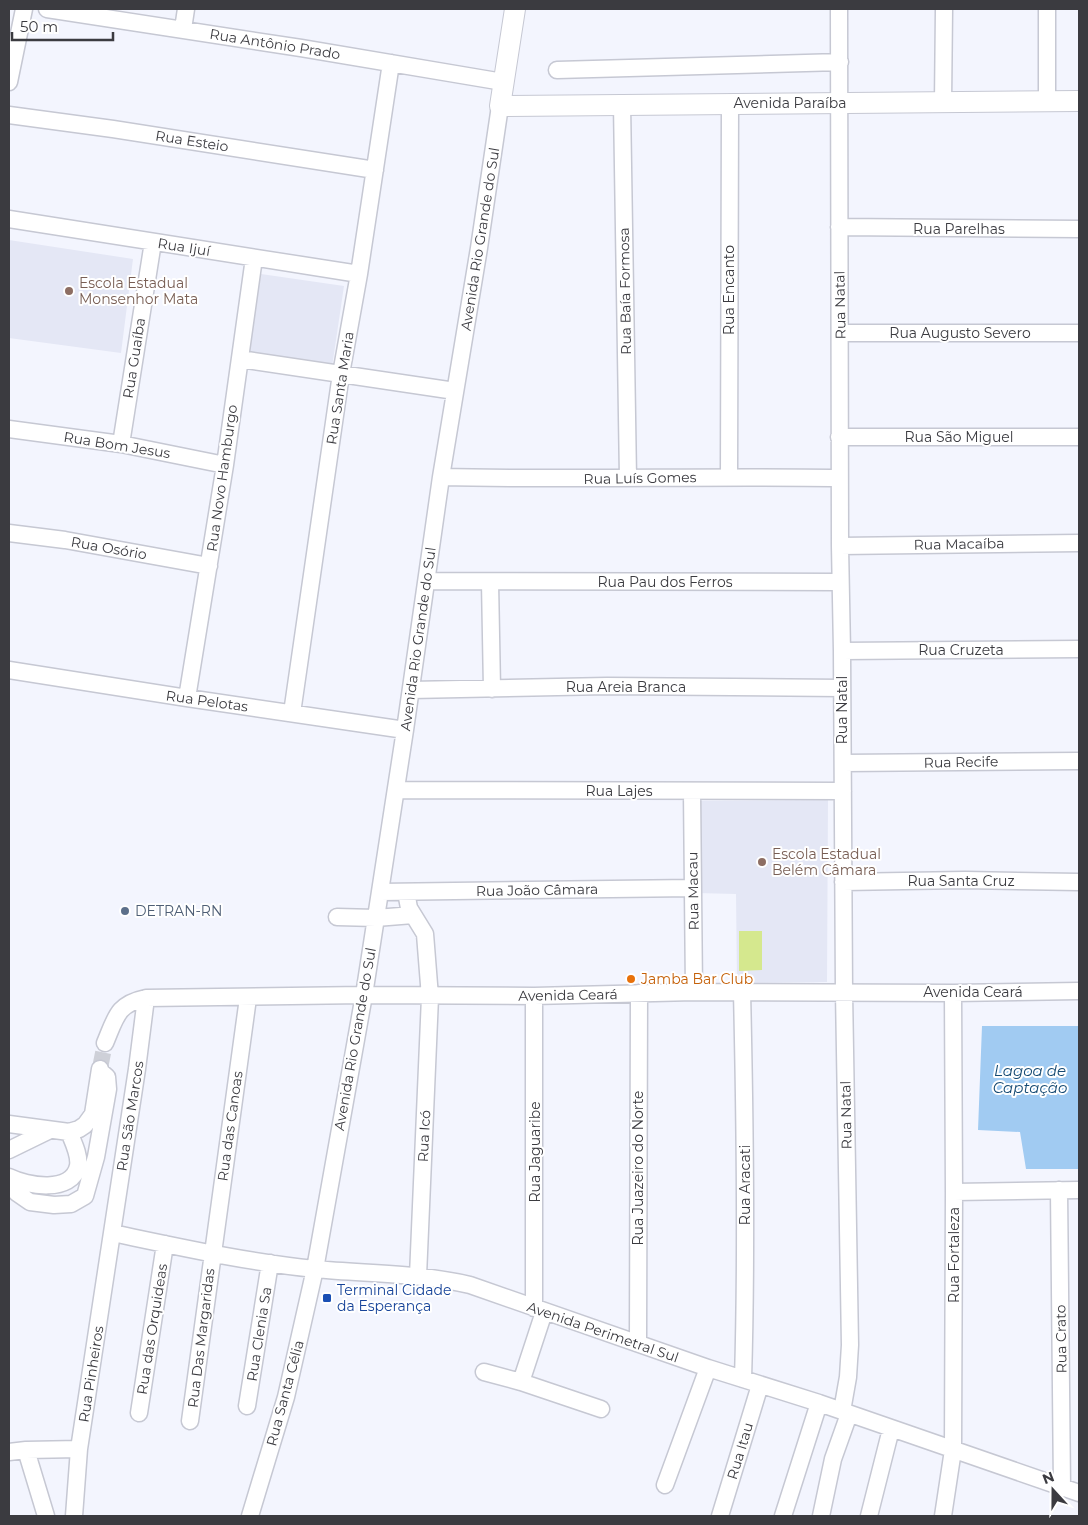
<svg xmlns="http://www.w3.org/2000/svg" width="1088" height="1525" font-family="Montserrat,sans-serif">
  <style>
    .built { fill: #e4e7f5 }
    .green { fill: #d5e88e }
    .water { fill: #a1cbf2 }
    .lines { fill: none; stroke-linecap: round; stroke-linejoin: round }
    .minor-tunnel { stroke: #ced0d8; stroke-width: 16; stroke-dasharray: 16 8; stroke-linecap: butt }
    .minor-casing { stroke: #c6c8d3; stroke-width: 19 }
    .major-casing { stroke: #c6c8d3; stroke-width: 22 }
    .minor { stroke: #fff; stroke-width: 16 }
    .major { stroke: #fff; stroke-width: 20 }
    .education-dot { fill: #8d6e63; stroke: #fff; stroke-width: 2 }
    .service-dot { fill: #5c6f8a; stroke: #fff; stroke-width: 2 }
    .food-dot { fill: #e8710a; stroke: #fff; stroke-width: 2 }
    .transit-dot { fill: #1a4fb4; stroke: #fff; stroke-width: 2 }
    .labels { text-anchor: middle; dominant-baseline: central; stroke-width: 4; stroke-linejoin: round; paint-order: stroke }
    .street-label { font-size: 14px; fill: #3b3b40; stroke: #fff }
    .education-label { font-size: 14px; fill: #785e54; stroke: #fff; text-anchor: start }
    .service-label { font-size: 14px; fill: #4e5e75; stroke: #fff; text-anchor: start }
    .food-label { font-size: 14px; fill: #c56008; stroke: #fff; text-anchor: start }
    .transit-label { font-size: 14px; fill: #164399; stroke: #fff; text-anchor: start }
    .water-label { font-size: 15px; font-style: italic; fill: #154a73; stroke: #fff }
  </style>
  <rect width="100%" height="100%" fill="#f3f5fe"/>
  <path class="built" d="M9,240L133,259L121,353L9,338Z
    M261,274L344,286L332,367L248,355Z
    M828,800L827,982L737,983L736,894L696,893L695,801Z"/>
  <path class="green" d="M739,931H762V970L739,971Z"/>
  <path class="water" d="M982,1026H1079V1169H1026L1020,1132L978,1130Z"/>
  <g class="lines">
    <path class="minor-tunnel" d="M100,1068L105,1043"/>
    <g class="minor-casing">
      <path id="minor" d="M47,9L301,48L503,82
        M839,9L840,546L842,651L844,992L850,1345L848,1377L842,1411
        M183,29L186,9
        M557,70L840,62
        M9,82L24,9
        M1047,100V9
        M943,103L944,9
        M622,104L628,478
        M9,115L113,129L375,170
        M9,219L359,274
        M839,227L1079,229
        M840,333H1079
        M240,359L455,391
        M9,429L121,444L225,465
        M839,437H1079
        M121,444L153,242
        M441,477C574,480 707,476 839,478
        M729,477L730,103
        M9,533L65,540L209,566
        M840,546L1079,543
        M427,581L840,582
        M490,582L492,689
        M842,651L1079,649
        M9,670L187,698L405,730
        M411,690L607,686L842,688
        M187,698L225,465L254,258
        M292,713L341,374L359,274L391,63
        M843,763L1079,761
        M396,790L843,791
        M692,791L694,992
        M843,882L965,880L1079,882
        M380,892L693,888
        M406,892L409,908L425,934L430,997L418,1276
        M337,917L376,918L413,915
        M742,992C745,1121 747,1250 743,1379
        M105,1043C116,1017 117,1004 146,998L364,995L534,996L694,992L953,993L1079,991
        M9,1124L69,1132L79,1129L85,1125L93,1114L100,1069
        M9,1150L50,1130
        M9,1177C27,1186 72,1194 78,1166C80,1155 73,1142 69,1132
        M9,1183L17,1193L30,1202L54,1205L71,1204L85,1196L96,1157L108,1089L107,1077L100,1071
        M1059,1190L1062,1488
        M954,1192L1079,1190
        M112,1233C179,1247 246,1262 315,1269C367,1274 419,1273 470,1285L708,1368L819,1403L1079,1493
        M534,1308V996
        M638,1343L639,993
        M484,1372L521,1382L601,1409
        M521,1382L544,1312
        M247,1406L270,1263
        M139,1413L165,1244
        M190,1421L248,998
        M26,1450L46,1516
        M9,1452L26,1450L79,1449
        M665,1485L708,1368
        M74,1516L79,1449L137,1069L146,998
        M250,1516L286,1397L315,1269L364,995L405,730L441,477L479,248L500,106
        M720,1516L760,1385
        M783,1516L819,1403
        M821,1516L833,1459L849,1414
        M869,1516L891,1429
        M943,1516L953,1450L954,1192L953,993"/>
    </g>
    <g class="major-casing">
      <path id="major" d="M515,9L500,106L1079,101"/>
    </g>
    <use href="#minor" class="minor"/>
    <use href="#major" class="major"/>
  </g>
  <g class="education-dot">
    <circle cx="69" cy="291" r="5"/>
    <circle cx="762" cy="862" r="5"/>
  </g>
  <circle class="service-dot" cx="125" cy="911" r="5"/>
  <circle class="food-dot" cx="631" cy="979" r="5"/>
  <rect class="transit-dot" x="322" y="1293" width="10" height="10" rx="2.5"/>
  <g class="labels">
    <g class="street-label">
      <text transform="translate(275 44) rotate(9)">Rua Antônio Prado</text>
      <text x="790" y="103">Avenida Paraíba</text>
      <text transform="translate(192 141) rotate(9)">Rua Esteio</text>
      <text x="959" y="229">Rua Parelhas</text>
      <text transform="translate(480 239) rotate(-81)">Avenida Rio Grande do Sul</text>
      <text transform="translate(184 247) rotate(9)">Rua Ijuí</text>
      <text transform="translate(729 290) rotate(-90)">Rua Encanto</text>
      <text transform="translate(625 291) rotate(-91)">Rua Baía Formosa</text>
      <text transform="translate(840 305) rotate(-91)">Rua Natal</text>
      <text x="960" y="333">Rua Augusto Severo</text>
      <text transform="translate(134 358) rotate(-81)">Rua Guaíba</text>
      <text transform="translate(340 388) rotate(-81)">Rua Santa Maria</text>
      <text x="959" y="437">Rua São Miguel</text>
      <text transform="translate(117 445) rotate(9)">Rua Bom Jesus</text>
      <text transform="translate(222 478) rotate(-82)">Rua Novo Hamburgo</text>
      <text transform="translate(640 478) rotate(-1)">Rua Luís Gomes</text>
      <text transform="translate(959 544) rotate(-1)">Rua Macaíba</text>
      <text transform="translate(109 548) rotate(10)">Rua Osório</text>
      <text x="665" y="582">Rua Pau dos Ferros</text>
      <text transform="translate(418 639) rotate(-82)">Avenida Rio Grande do Sul</text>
      <text x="961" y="650">Rua Cruzeta</text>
      <text x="626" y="687">Rua Areia Branca</text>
      <text transform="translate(207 701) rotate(8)">Rua Pelotas</text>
      <text transform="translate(842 710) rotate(-90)">Rua Natal</text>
      <text transform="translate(961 762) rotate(-1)">Rua Recife</text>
      <text x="619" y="791">Rua Lajes</text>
      <text x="961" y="881">Rua Santa Cruz</text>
      <text transform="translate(537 890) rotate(-1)">Rua João Câmara</text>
      <text transform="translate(693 891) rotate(-91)">Rua Macau</text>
      <text x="973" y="992">Avenida Ceará</text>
      <text transform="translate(568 995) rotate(-1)">Avenida Ceará</text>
      <text transform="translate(355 1039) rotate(-80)">Avenida Rio Grande do Sul</text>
      <text transform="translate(846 1115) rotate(-91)">Rua Natal</text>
      <text transform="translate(130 1116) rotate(-81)">Rua São Marcos</text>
      <text transform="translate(230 1126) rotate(-82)">Rua das Canoas</text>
      <text transform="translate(424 1136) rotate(-87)">Rua Icó</text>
      <text transform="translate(535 1152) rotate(-90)">Rua Jaguaribe</text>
      <text transform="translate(638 1168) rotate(-90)">Rua Juazeiro do Norte</text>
      <text transform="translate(745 1185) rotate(-90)">Rua Aracati</text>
      <text transform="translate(954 1255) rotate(-90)">Rua Fortaleza</text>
      <text transform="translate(152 1329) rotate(-81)">Rua das Orquideas</text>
      <text transform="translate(603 1332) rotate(19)">Avenida Perimetral Sul</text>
      <text transform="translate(259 1334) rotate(-81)">Rua Clenia Sa</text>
      <text transform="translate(201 1338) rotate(-83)">Rua Das Margaridas</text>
      <text transform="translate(1061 1339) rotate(-91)">Rua Crato</text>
      <text transform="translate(91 1374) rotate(-81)">Rua Pinheiros</text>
      <text transform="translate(285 1393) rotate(-75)">Rua Santa Célia</text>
      <text transform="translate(740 1451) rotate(-73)">Rua Itau</text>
    </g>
    <g class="education-label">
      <text x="79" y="283">Escola Estadual<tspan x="79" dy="16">Monsenhor Mata</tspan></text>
      <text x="772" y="854">Escola Estadual<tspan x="772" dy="16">Belém Câmara</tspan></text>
    </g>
    <g class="service-label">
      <text x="135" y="911">DETRAN-RN</text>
    </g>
    <g class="food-label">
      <text x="641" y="979">Jamba Bar Club</text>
    </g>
    <g class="transit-label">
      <text x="337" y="1290">Terminal Cidade<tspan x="337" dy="16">da Esperança</tspan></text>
    </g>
    <g class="water-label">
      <text x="1030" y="1070">Lagoa de<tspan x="1030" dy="17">Captação</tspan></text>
    </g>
  </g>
  <rect width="1088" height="1525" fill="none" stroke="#3b3b40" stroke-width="20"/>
  <g transform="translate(1053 1490) rotate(339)" stroke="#ffffff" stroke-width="4" paint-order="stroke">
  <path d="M0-4L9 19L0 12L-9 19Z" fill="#3b3b40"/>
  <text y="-8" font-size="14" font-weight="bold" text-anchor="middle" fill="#3b3b40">N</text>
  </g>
  <path d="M12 32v8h101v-8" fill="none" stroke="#3b3b40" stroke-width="2.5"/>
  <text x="20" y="32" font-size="15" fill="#3b3b40" stroke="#ffffff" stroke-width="4" paint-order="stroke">50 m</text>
</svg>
